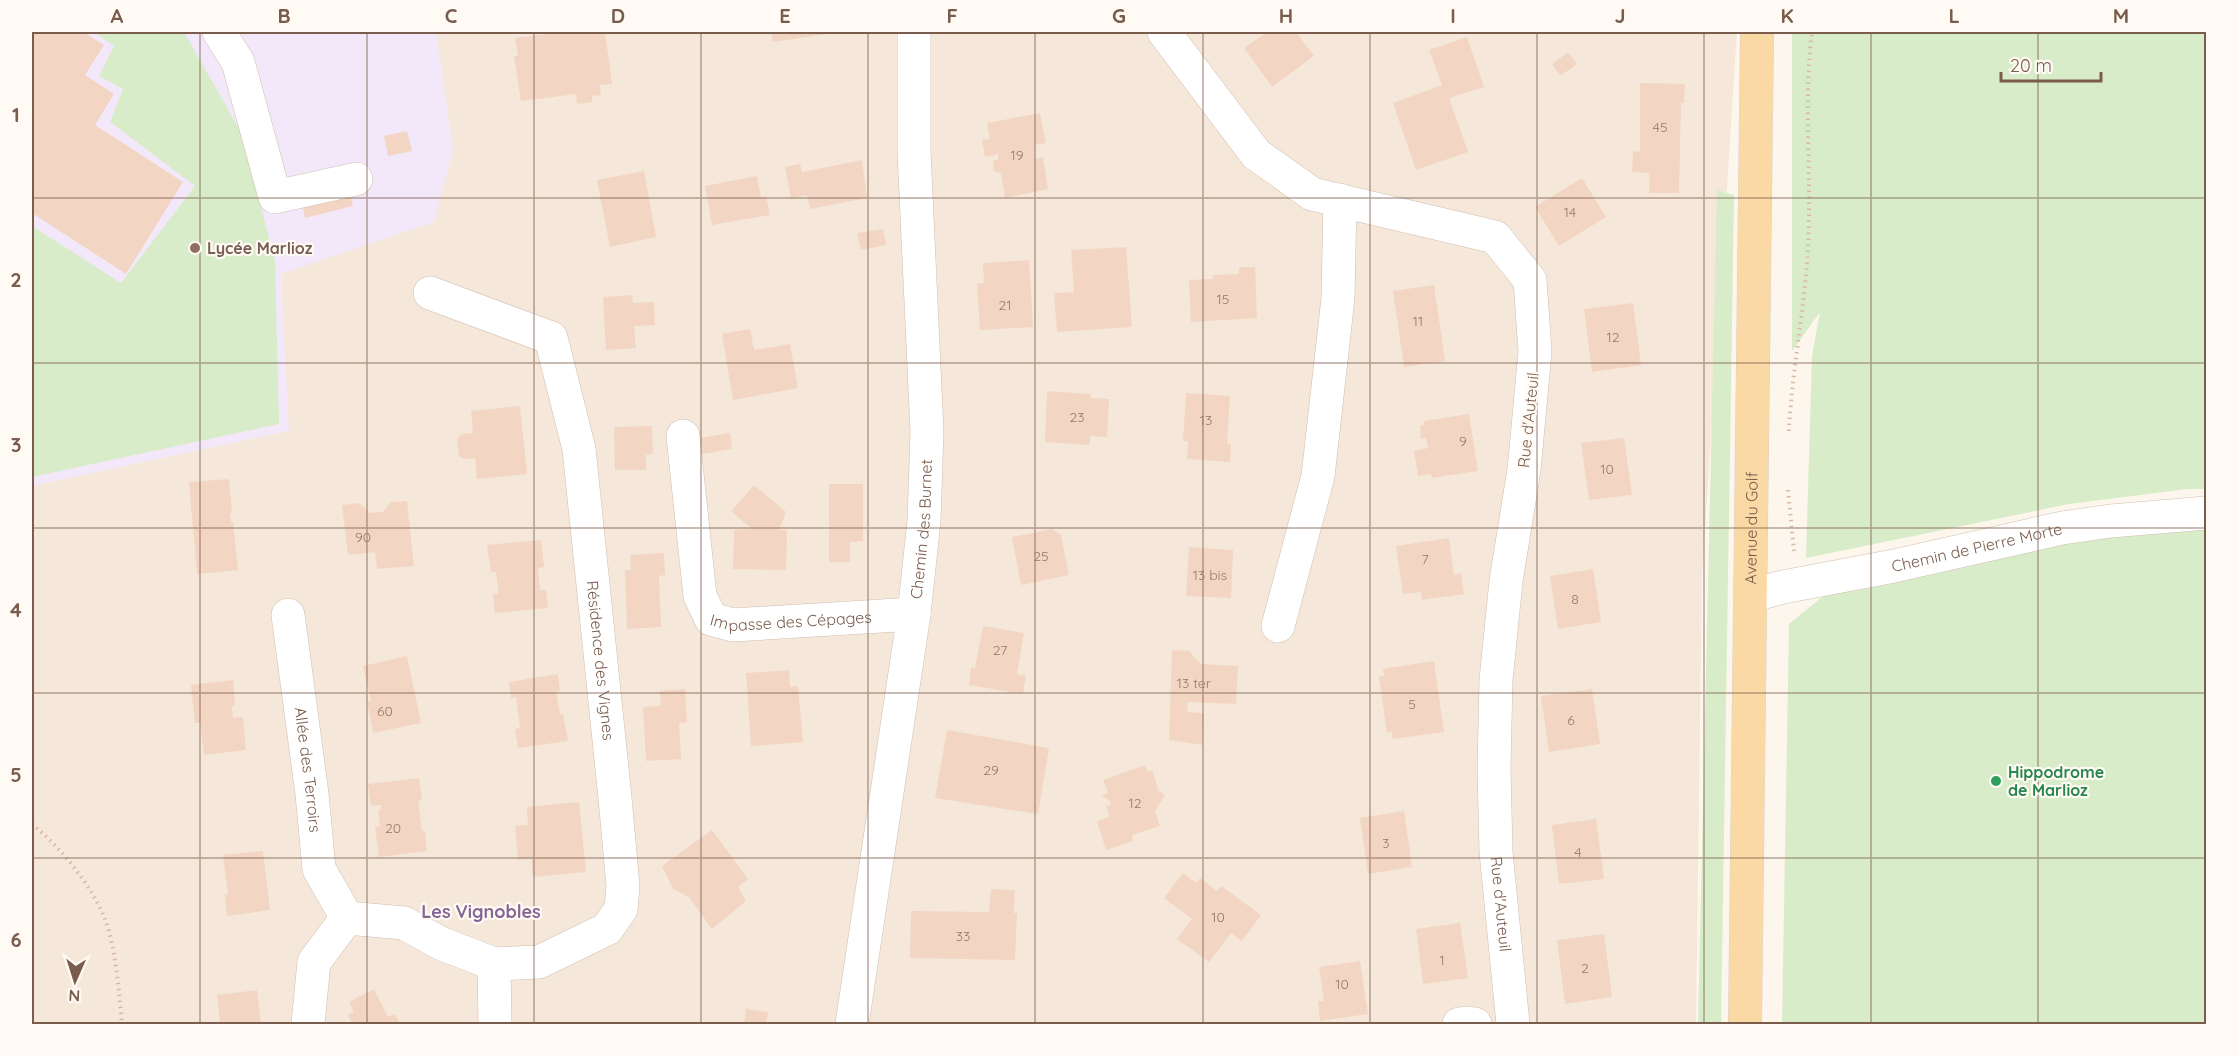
<svg xmlns="http://www.w3.org/2000/svg" width="2238" height="1056" font-family="Quicksand,sans-serif">
  <style>
    .residential { fill: #f5e8da }
    .education { fill: #f3e8fa }
    .green { fill: #d8ecc9 }
    .building { fill: #f3d5c3 }
    .lines { fill: none; stroke-linecap: round; stroke-linejoin: round }
    .minor-casing { stroke: #d1beb0; stroke-width: 34 }
    .major-casing { stroke: #dad1cd; stroke-width: 34 }
    .path { stroke: #d9b8a5; stroke-width: 4; stroke-dasharray: 1.5 4.5; stroke-linecap: butt }
    .minor { stroke: #fff; stroke-width: 33 }
    .major { stroke: #fbd9a5; stroke-width: 33 }
    .grid { fill: none; stroke: #7a5c4d; stroke-width: 1.5; stroke-opacity: 0.55 }
    .education-dot { fill: #8d6e63; stroke: #fffaf3; stroke-width: 2 }
    .leisure-dot { fill: #2e9e5b; stroke: #fffaf3; stroke-width: 2 }
    .labels { text-anchor: middle; dominant-baseline: central; stroke-width: 4.5; stroke-linejoin: round; paint-order: stroke }
    .number-label { font-size: 14px; fill: #987a6a }
    .education-label { font-size: 16px; font-weight: bold; fill: #785e54; stroke: #fffaf3; text-anchor: start }
    .street-label { font-size: 16px; fill: #7a5c4d; stroke: #fffaf3 }
    .leisure-label { font-size: 16px; font-weight: bold; fill: #27864d; stroke: #fffaf3; text-anchor: start }
    .neighbourhood-label { font-size: 18px; font-weight: bold; fill: #846695; stroke: #fffaf3 }
    .neatline { fill: none; stroke: #7a5c4d; stroke-width: 2 }
    .grid-label { font-size: 20px; text-anchor: middle; font-weight: bold; fill: #7a5c4d }
  </style>
  <rect width="100%" height="100%" fill="#fdf6ec"/>
  <path class="residential" d="M32,32H1737L1702,576L1696,1024H32Z"/>
  <path class="education" d="M32,32H436L453,149L434,222L281,274L289,431L32,486Z"/>
  <path class="green" d="M94,32H184L242,134L275,261L279,424L32,477V226L121,283L195,186L110,122L123,89L99,76L114,46Z
    M1792,32H2206V489H2187L2069,504L1806,558L1812,356L1820,312L1792,351Z
    M1717,190L1734,195L1721,1024H1698Z
    M2206,516V1024H1782L1789,624L1822,597L1846,582Z"/>
  <path class="building" d="M32,32H83L104,45L85,75L114,94L95,125L183,182L126,274L32,213Z
    M563,32H605L612,84L600,85L601,95L592,96V102L577,104L576,94L521,101L514,56H518L515,38Z
    M771,32H834V33L773,42Z
    M1267,32H1296L1314,56L1272,87L1244,48Z
    M1467,37L1484,87L1449,98L1468,152L1416,170L1393,103L1442,85L1429,50Z
    M1568,52L1577,64L1560,76L1552,64Z
    M1640,83L1685,84L1684,103H1681L1679,193H1649L1650,173L1632,172L1633,151L1640,152Z
    M1040,113L1046,143L1035,145L1036,159L1043,157L1048,189L1005,198L1001,173L994,171L993,167L994,160H998V154L985,157L982,140L990,139L987,123Z
    M407,131L412,151L388,156L384,136Z
    M862,160L867,198L810,209L807,195L791,199L785,167L800,164L802,172Z
    M644,171L656,237L610,247L597,180Z
    M757,176L761,197L766,196L770,215L712,225L705,186Z
    M1582,178L1606,217L1559,246L1535,207Z
    M348,187L353,206L305,218L301,199Z
    M883,229L886,245L861,250L857,233Z
    M1126,247L1132,327L1057,332L1054,293L1074,292L1071,250Z
    M1029,260L1033,327L980,330L977,283H984L983,263Z
    M1239,267H1255L1257,318L1191,322L1189,280L1213,279V275L1239,274Z
    M1434,285L1445,361L1404,367L1393,291Z
    M632,295L633,303L654,302L655,325L634,326L636,348L606,350L603,297Z
    M1633,303L1641,365L1592,372L1584,309Z
    M750,329L754,350L790,344L798,388L733,400L722,334Z
    M1047,391L1091,394V398L1109,399L1107,437L1090,436V445L1045,442Z
    M1186,393L1230,396L1227,443L1231,444L1230,462L1187,459L1188,441H1183Z
    M520,406L527,474L477,479L475,458L464,459L459,456L457,439L462,434L473,433L471,411Z
    M1469,414L1478,471L1432,478L1431,474L1418,476L1414,451L1428,448L1426,438L1421,439L1420,426L1424,425V421Z
    M652,426L653,454L646,455V470H615L614,427Z
    M730,433L732,449L702,454L700,438Z
    M1624,438L1632,495L1589,500L1581,443Z
    M229,479L232,513H230L231,522H233L238,570L197,574L189,482Z
    M829,484H863V541L850,542V562H829Z
    M754,485L786,512L779,530H787L786,570L733,569L734,530L752,529L731,511Z
    M407,501L414,566L377,569L375,552L348,555L342,505L359,503L371,513L383,512L391,502Z
    M1052,529L1061,535L1069,575L1021,585L1012,537Z
    M1449,538L1454,575L1461,573L1464,594L1422,600L1421,592L1403,594L1396,546Z
    M541,540L544,567L538,568L540,590H546L548,608L495,613L493,594H499L496,572H491L487,545Z
    M1189,547L1233,550L1231,598L1186,596Z
    M664,553L665,575L659,576L661,627L627,629L625,570H631L630,555Z
    M1593,569L1601,622L1558,629L1550,576Z
    M983,626L1024,633L1017,674L1026,676L1023,694L969,685L971,667L975,668Z
    M1172,650L1189,651L1201,664L1238,666L1236,704L1188,702L1187,712L1204,713L1203,745L1169,740Z
    M407,656L421,723L373,733L367,701H371L363,666Z
    M1434,661L1444,732L1392,739V732L1387,733L1379,676H1384L1383,669Z
    M789,670L790,687L798,686L803,742L751,746L746,673Z
    M558,674L560,691L556,692L560,714H563L568,741L518,748L515,729L520,728L516,697L511,698L509,682Z
    M233,680L235,704L232,707L233,718L243,717L246,750L204,755L200,723H195L191,685Z
    M685,689L687,722L679,723L681,759L646,761L643,707L661,706L660,691Z
    M1592,689L1600,744L1549,752L1541,696Z
    M947,730L1049,748L1038,814L935,798Z
    M1145,765L1148,772L1152,770L1159,791L1165,795L1155,811L1160,826L1132,835L1133,841L1106,850L1097,821L1110,817L1106,806L1111,805L1109,800L1102,796L1108,792L1103,780Z
    M419,778L422,800L418,801L422,831H425L427,851L379,857L375,827L380,826L378,812L382,805L371,806L368,784Z
    M579,802L586,872L533,877L531,858L518,860L515,826L528,825L527,807Z
    M1404,811L1412,867L1368,874L1360,818Z
    M1596,819L1604,879L1559,884L1552,825Z
    M712,830L748,879L738,887L746,901L712,929L689,897L673,889L662,866Z
    M263,851L270,910L227,916L225,895L228,894L223,855Z
    M1183,873L1196,883L1200,878L1217,891L1221,886L1261,915L1242,941L1231,933L1209,962L1177,939L1192,919L1164,898Z
    M991,889L1015,890L1014,913H1017L1015,960L910,958L911,911L989,912Z
    M1460,923L1468,978L1423,984L1416,929Z
    M1604,934L1612,997L1565,1004L1557,940Z
    M1360,961L1368,1014L1320,1021L1318,1001H1324L1319,967Z
    M374,989L388,1017L395,1014L400,1024H352L348,1015L354,1012L349,1002Z
    M257,990L261,1024H220L217,995Z
    M746,1009L768,1012L766,1024H744Z"/>
  <g class="lines">
    <g class="minor-casing">
      <g id="minor">
        <path d="M219,32L238,62L275,197L356,179"/>
        <path id="s1" d="M1164,32L1256,154L1312,194L1495,237L1530,280L1535,352L1524,470L1506,581L1496,680L1494,768L1496,852L1513,1024"/>
        <path id="s2" d="M430,293L551,338L579,449L615,798L623,886L621,909L607,929L539,962L494,964L495,1024"/>
        <path id="s3" d="M683,436L700,596L711,619L733,625L914,614"/>
        <path id="s4" d="M1750,596L1783,587L1894,566L2062,528L2111,521L2206,513"/>
        <path id="s5" d="M288,615L312,794L319,869L347,918L404,923L440,943L494,964"/>
        <path d="M1278,626L1318,476L1338,298L1340,200"/>
        <path d="M308,1024L314,962L347,918"/>
        <path id="s6" d="M852,1024L914,614L924,521L927,432L914,151V32"/>
        <path d="M1459,1024L1467,1023L1475,1024"/>
      </g>
    </g>
    <g class="major-casing">
      <g id="major">
        <path id="s7" d="M1745,1024L1757,32"/>
      </g>
    </g>
    <path class="path" d="M1789,431C1792,369 1805,308 1808,246C1812,174 1803,102 1812,32
      M1788,490L1794,551
      M32,824C60,847 91,884 105,919C116,949 119,992 122,1024"/>
    <use href="#minor" class="minor"/>
    <use href="#major" class="major"/>
  </g>
  <path class="grid" d="M200,32V1024M367,32V1024M534,32V1024M701,32V1024M868,32V1024M1035,32V1024M1203,32V1024M1370,32V1024M1537,32V1024M1704,32V1024M1871,32V1024M2038,32V1024M32,198H2206M32,363H2206M32,528H2206M32,693H2206M32,858H2206"/>
  <circle class="education-dot" cx="195" cy="248" r="6"/>
  <circle class="leisure-dot" cx="1996" cy="781" r="6"/>
  <g class="labels">
    <g class="number-label">
      <text x="1660" y="127">45</text>
      <text x="1017" y="155">19</text>
      <text x="1570" y="212">14</text>
      <text x="1223" y="299">15</text>
      <text x="1005" y="305">21</text>
      <text x="1418" y="321">11</text>
      <text x="1613" y="337">12</text>
      <text x="1077" y="417">23</text>
      <text x="1206" y="420">13</text>
      <text x="1463" y="441">9</text>
      <text x="1607" y="469">10</text>
      <text x="363" y="537">90</text>
      <text x="1041" y="556">25</text>
      <text x="1425" y="559">7</text>
      <text x="1210" y="575">13 bis</text>
      <text x="1575" y="599">8</text>
      <text x="1000" y="650">27</text>
      <text x="1194" y="683">13 ter</text>
      <text x="1412" y="704">5</text>
      <text x="385" y="711">60</text>
      <text x="1571" y="720">6</text>
      <text x="991" y="770">29</text>
      <text x="1135" y="803">12</text>
      <text x="393" y="828">20</text>
      <text x="1386" y="843">3</text>
      <text x="1578" y="852">4</text>
      <text x="1218" y="917">10</text>
      <text x="963" y="936">33</text>
      <text x="1442" y="960">1</text>
      <text x="1585" y="968">2</text>
      <text x="1342" y="984">10</text>
    </g>
    <g class="education-label">
      <text x="207" y="248">Lycée Marlioz</text>
    </g>
    <g class="street-label">
      <text transform="translate(1528 420) rotate(-84)">Rue d'Auteuil</text>
      <text stroke="none"><textPath href="#s7" startOffset="496">Avenue du Golf</textPath></text>
      <text stroke="none"><textPath href="#s6" startOffset="500">Chemin des Burnet</textPath></text>
      <text stroke="none"><textPath href="#s4" startOffset="232">Chemin de Pierre Morte</textPath></text>
      <text stroke="none"><textPath href="#s3" startOffset="267">Impasse des Cépages</textPath></text>
      <text stroke="none"><textPath href="#s2" startOffset="456">Résidence des Vignes</textPath></text>
      <text stroke="none"><textPath href="#s5" startOffset="156">Allée des Terroirs</textPath></text>
      <text stroke="none"><textPath href="#s1" startOffset="1092">Rue d'Auteuil</textPath></text>
    </g>
    <g class="leisure-label">
      <text x="2008" y="772">Hippodrome<tspan x="2008" dy="18">de Marlioz</tspan></text>
    </g>
    <g class="neighbourhood-label">
      <text x="481" y="911">Les Vignobles</text>
    </g>
  </g>
  <rect width="2238" height="1056" fill="none" stroke="#fffaf3" stroke-width="66"/>
  <g transform="translate(75 981) rotate(183)" stroke="#fffaf3" stroke-width="4.5" paint-order="stroke">
  <path d="M0-4.5L10 22L0 15L-10 22Z" fill="#7a5c4d"/>
  <text y="-9" font-size="16" font-weight="bold" text-anchor="middle" fill="#7a5c4d">N</text>
  </g>
  <path d="M2001 72v9h100v-9" fill="none" stroke="#7a5c4d" stroke-width="3"/>
  <text x="2010" y="72" font-size="18" fill="#7a5c4d" stroke="#fffaf3" stroke-width="4.5" paint-order="stroke">20 m</text>
  <rect x="33" y="33" width="2172" height="990" class="neatline"/>
  <g class="grid-label">
    <text x="117" y="23">A</text>
    <text x="284" y="23">B</text>
    <text x="451" y="23">C</text>
    <text x="618" y="23">D</text>
    <text x="785" y="23">E</text>
    <text x="952" y="23">F</text>
    <text x="1119" y="23">G</text>
    <text x="1286" y="23">H</text>
    <text x="1453" y="23">I</text>
    <text x="1620" y="23">J</text>
    <text x="1787" y="23">K</text>
    <text x="1954" y="23">L</text>
    <text x="2121" y="23">M</text>
    <text x="16" y="122">1</text>
    <text x="16" y="287">2</text>
    <text x="16" y="452">3</text>
    <text x="16" y="617">4</text>
    <text x="16" y="782">5</text>
    <text x="16" y="947">6</text>
  </g>
</svg>
